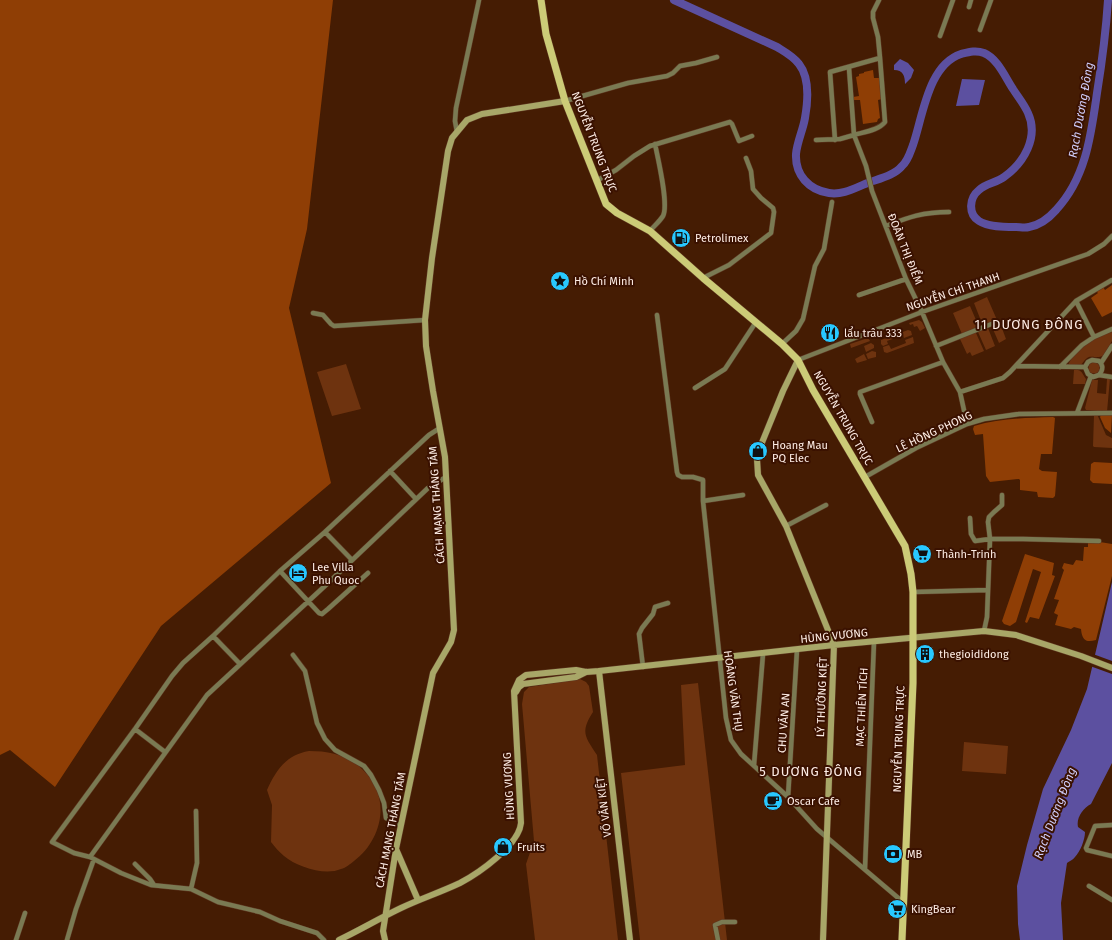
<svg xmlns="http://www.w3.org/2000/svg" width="1112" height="940" font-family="'Fira Sans',sans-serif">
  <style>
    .green { fill: #6e330f }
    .forest { fill: #8f3e05 }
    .water { fill: #5c50a0 }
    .pier { fill: #451c03 }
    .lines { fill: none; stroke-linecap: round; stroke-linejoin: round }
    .river { stroke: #5c50a0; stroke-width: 8 }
    .street-casing { stroke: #5f3923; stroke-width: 5.5 }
    .secondary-casing { stroke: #5f3923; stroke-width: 7 }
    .primary-casing { stroke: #5f3923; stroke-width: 8 }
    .street { stroke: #7a7a53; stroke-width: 4.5 }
    .secondary { stroke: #a8a768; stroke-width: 6 }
    .primary { stroke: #cccb77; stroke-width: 7 }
    .labels { text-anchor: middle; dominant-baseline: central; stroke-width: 4; stroke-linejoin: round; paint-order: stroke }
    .street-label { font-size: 11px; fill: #feede5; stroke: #3a1100 }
    .poi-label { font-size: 11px; fill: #feede5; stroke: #3a1100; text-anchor: start }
    .water-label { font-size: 12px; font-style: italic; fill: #d1cffc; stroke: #3a1100 }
    .quarter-label { font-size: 13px; letter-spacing: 1px; fill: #feede5; stroke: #3a1100 }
  </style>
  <rect width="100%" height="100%" fill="#451c03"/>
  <path class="green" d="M987,297L997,320L983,326L974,303Z
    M970,306L979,327L962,334L953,313Z
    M919,320L922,322L925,328L920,331L917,326L914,327L913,324L910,325L909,323Z
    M1000,323L1006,339L999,343L992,327Z
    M988,328L995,346L986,350L978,332Z
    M908,330L911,331L912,335L904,338L903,335L887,341L888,344L883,346L881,344V340Z
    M975,332L976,333L984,351L972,356L970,352L967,354L960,339Z
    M1112,332V341L1103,356C1090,360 1091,351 1081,365H1068C1076,348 1094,337 1112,332Z
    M913,337L914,343L887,353L884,352L883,347L889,345L891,349L906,343L905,340Z
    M868,338L870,341L851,348L850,344Z
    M871,343L874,345V348L866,352L864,346Z
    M872,351L876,352V357L868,359L866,354Z
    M864,354L867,360L857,363L855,359Z
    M1088.5 368a5.5 5.5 0 1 1 11 0a5.5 5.5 0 1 1-11 0Z
    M346,364L361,409L332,416L317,372Z
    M1074,370C1082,369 1082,374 1086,379L1085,384H1073Z
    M1110,378L1107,412L1086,410L1085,408L1092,380H1098L1097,393L1106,394L1107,379Z
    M1097,414L1106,435L1112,438V448L1094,447L1093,446L1094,415Z
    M580,679L586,682L589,686L593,712C580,732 585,737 597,755L618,940H535L526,864L534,841L522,704L524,692L529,687Z
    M698,683L727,940H640L621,773L685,765L681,685Z
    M964,742L1008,746L1006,774L962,771Z
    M309,751C330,751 349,755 364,771C391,797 383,839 354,861C350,864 346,868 341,869C325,876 297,867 284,856C279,852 275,847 271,842L272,805L267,790C276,770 286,755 309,751Z"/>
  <path class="forest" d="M0,0H333L307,229L289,308L331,483L161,626L55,787L10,750L0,755Z
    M873,70L874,78H880L882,99L878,100L880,118L878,119L877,122L863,124L860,100H854L853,97L859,96L856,77L859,76V74L864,73V72Z
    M1112,285V312L1102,317L1091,298L1098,293L1096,291L1103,287L1105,290Z
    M1101,415H1112L1111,433L1105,428L1100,417Z
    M1053,417L1055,418L1052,454H1041L1039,469L1042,471L1057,472L1055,496L1053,498L1038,497L1037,492L1020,490V480L1019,479L990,482L986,476L983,434L975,435L973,429L974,426C1000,418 1026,418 1053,417Z
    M1094,462L1112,463V484L1093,483L1090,480L1091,464Z
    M1100,542L1112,544V576L1096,640C1086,643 1082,640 1081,629L1074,627L1071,629L1055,625L1058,615L1054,613L1059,600L1054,599L1064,570L1062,568L1064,563L1073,565L1076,560L1083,561L1084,547H1088V543Z
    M1025,554L1054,563L1052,575L1055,576L1039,619L1030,617L1027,623L1025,622L1041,572L1033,569L1016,622L1010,626L1004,624L1002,621Z"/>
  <path class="water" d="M900,59L908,63L914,70L911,78L905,84C905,76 903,70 894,70V65Z
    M962,79L985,80L979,105L956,106Z
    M1112,582V763L1091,804C1083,808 1076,818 1078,827L1085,832C1085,840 1080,852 1075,857C1073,860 1069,861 1067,863L1061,903L1063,940H1020L1018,924L1017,886L1027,845L1043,789L1071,730L1087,689Z"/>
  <path class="pier" d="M1093,654L1112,661V674L1090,666Z"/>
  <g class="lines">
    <path class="river" d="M674,0L777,47C785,52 793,56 799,64C810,78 808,101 805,118C803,130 797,142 796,154C795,175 809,190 829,193C842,195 853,189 865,184C877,179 894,176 902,166C908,161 910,153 913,145C923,116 928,65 961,54C969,52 976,50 984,53C998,59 1005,77 1013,89C1018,97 1024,104 1028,113C1039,137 1024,163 1004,177C996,183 986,183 979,190C969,198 968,214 979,221C988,227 1004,227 1015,227C1020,227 1025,228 1029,227C1040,225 1049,218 1056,210C1086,178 1091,135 1097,93C1102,62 1106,31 1108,0"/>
    <g class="street-casing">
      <path id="street" d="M879,0L873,12V18L878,37L880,58L885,122C879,130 864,132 854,135L866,166L872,191L906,279L922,312L943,362L960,392L967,424
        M969,7L971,0
        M980,30L991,0
        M940,36L953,0
        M565,101L628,83L667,76L673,73L680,66L696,63L717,57
        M457,132L455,121L456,108L479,0
        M816,140L840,139L854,135L849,68
        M835,140L830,72L880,58
        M596,181L616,170L634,156L650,146L730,122L732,124L739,141L752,136
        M886,226C909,217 923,212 949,212
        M650,231C654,226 660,221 663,216C669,204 658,159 655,144
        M703,278L729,265L771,233L774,212L773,208L761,198L753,189L751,171L746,158
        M859,295L906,279
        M1076,301L1094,337
        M313,313L323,315L331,324L334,326L425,320
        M657,315L677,472L678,475L682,477H693L703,480V501L726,718L731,740L741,754L788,797L817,829L903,902
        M782,344L796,331L803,319L815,266L824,249L832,202
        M936,346L994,323
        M798,360L922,312L1088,254L1104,244L1112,236
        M1101,363L1112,346
        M1016,366L1085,367
        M1060,367L1082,345L1094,337L1112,329
        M1099,375C1103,370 1104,366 1099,361L1092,360L1088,362L1085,367L1088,374L1093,377L1099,375L1112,377
        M695,388L725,369L756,322
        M960,392L1003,378L1010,372L1076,301L1112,280
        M1077,413L1091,376
        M872,422L860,394V392L943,362
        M390,471L416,499
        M865,477L916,448L967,424L984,419L1019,414L1112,413
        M703,501L743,495
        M970,518L971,534L975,541L990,539L988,522L989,517L994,512L1002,505V495
        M786,526L826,505
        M325,532L352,560
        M280,571L319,613L322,614L328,609L368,573
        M913,592L988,590
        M984,631L987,617L990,539H1023L1099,541
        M213,636L240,664
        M293,655L305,671L317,723L325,739L335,750L364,766L371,775L379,790L384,803L386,818L400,825
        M643,667L639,634L642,628L653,614L655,607L668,603
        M135,729L165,752
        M754,765L763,654
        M788,797L797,650
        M1112,825L1095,826L1086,848L1087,850L1112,856
        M90,857L207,695L327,584L428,488L446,477
        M135,864L150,879L154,885
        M865,868L874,642
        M1089,886L1112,900
        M191,889L197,863L196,811
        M16,940L25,913
        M67,940L76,909L94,859
        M324,940L317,933L280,921L260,912L218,902L191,889L151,885L121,873L90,857L74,853L52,842L135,729L172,676L183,663L213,636L280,571L325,532L429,435L440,428
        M718,940L715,925L722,922H735"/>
    </g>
    <g class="secondary-casing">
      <path id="secondary" d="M798,360L783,391L759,450L757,459L758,475L786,526L834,645L823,940
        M599,671L630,940
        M516,692L519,687L523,684L576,677L586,672
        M396,849L418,900
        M339,940C360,930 380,918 401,908C420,899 441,892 460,883C479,873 519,845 521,823L514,691L519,680L526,675L576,670L586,672L599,671L834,645L984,631L1016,635L1081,656L1112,668
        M385,940L383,931L396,849L433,673L451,642L454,630L445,457L433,391L426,346L425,320L432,258L448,151L452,138L467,120L482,114L565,101"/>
    </g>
    <g class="primary-casing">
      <path id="primary" d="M541,0L546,34L565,101L606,204L617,213L650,231L703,278L782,344L798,360L813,390L905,546L911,574L913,592V683L902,940"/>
    </g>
    <use href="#street" class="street"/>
    <use href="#secondary" class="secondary"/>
    <use href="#primary" class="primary"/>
  </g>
  <defs>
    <g id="fuel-disc" transform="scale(1)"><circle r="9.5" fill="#28c8ff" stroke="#3a1100"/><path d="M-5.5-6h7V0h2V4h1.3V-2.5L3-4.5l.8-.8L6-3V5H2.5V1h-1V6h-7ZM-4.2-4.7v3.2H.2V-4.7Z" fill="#111"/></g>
    <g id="sight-disc" transform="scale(1)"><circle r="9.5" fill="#28c8ff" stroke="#3a1100"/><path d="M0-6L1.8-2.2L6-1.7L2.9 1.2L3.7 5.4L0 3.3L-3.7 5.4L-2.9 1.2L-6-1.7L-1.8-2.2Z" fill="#111"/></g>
    <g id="restaurant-disc" transform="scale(1)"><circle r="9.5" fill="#28c8ff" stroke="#3a1100"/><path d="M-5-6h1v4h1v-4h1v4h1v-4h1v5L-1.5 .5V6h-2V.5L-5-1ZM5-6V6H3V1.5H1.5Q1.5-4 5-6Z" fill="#111"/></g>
    <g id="shop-disc" transform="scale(1)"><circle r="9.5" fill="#28c8ff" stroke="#3a1100"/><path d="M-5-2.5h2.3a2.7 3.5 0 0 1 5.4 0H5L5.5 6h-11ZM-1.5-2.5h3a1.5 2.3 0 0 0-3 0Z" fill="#111"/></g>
    <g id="supermarket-disc" transform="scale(1)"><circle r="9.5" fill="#28c8ff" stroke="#3a1100"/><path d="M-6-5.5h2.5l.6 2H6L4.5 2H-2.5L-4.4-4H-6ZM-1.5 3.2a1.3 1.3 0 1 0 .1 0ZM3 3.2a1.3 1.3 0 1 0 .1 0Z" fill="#111"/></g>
    <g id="hotel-disc" transform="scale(1)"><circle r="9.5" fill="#28c8ff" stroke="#3a1100"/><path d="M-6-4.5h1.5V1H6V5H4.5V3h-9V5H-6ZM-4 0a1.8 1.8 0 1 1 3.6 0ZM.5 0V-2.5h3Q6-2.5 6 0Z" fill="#111"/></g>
    <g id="building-disc" transform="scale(1)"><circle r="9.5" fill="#28c8ff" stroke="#3a1100"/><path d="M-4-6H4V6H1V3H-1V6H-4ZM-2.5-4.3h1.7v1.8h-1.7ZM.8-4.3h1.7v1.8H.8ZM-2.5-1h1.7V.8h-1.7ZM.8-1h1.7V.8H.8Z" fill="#111"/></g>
    <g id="cafe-disc" transform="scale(1)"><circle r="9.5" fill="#28c8ff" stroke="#3a1100"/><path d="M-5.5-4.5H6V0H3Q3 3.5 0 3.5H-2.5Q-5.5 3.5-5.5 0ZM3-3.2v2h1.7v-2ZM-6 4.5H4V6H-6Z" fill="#111"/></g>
    <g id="bank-disc" transform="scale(1)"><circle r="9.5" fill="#28c8ff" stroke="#3a1100"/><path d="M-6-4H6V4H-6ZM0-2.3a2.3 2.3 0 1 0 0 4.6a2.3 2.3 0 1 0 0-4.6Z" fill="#111"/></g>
  </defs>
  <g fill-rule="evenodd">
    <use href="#fuel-disc" x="681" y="238"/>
    <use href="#sight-disc" x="560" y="281"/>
    <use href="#restaurant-disc" x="830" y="333"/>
    <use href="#shop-disc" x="758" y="451"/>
    <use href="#supermarket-disc" x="922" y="554"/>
    <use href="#hotel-disc" x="298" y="573"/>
    <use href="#building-disc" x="925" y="654"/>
    <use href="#cafe-disc" x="773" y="801"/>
    <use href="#shop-disc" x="503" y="847"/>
    <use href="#bank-disc" x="893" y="854"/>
    <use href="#supermarket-disc" x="897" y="909"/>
  </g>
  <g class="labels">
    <g class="street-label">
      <text transform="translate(594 142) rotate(69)">NGUYỄN TRUNG TRỰC</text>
      <text transform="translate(905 249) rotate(68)">ĐOÀN THỊ ĐIỂM</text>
      <text transform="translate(953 292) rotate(-19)">NGUYỄN CHÍ THANH</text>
      <text transform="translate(843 418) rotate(60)">NGUYỄN TRUNG TRỰC</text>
      <text transform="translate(934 432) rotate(-25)">LÊ HỒNG PHONG</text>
      <text transform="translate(437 505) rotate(-94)">CÁCH MẠNG THÁNG TÁM</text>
      <text transform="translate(834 636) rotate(-6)">HÙNG VƯƠNG</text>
      <text transform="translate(733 691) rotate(82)">HOÀNG VĂN THỤ</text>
      <text transform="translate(822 697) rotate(-88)">LÝ THƯỜNG KIỆT</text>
      <text transform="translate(862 707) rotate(-87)">MẠC THIÊN TÍCH</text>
      <text transform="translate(784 723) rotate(-86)">CHU VĂN AN</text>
      <text transform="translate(899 739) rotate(-88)">NGUYỄN TRUNG TRỰC</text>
      <text transform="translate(509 786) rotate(-93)">HÙNG VƯƠNG</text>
      <text transform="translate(604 807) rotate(-97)">VÕ VĂN KIỆT</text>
      <text transform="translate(391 830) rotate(-79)">CÁCH MẠNG THÁNG TÁM</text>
    </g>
    <g class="poi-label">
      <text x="695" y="238">Petrolimex</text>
      <text x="574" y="281">Hồ Chí Minh</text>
      <text x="844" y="333">lẩu trâu 333</text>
      <text x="772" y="445">Hoang Mau<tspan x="772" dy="13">PQ Elec</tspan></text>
      <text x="936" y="554">Thành-Trinh</text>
      <text x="312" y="567">Lee Villa<tspan x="312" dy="13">Phu Quoc</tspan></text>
      <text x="939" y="654">thegioididong</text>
      <text x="787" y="801">Oscar Cafe</text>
      <text x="517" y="847">Fruits</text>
      <text x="907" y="854">MB</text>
      <text x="911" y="909">KingBear</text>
    </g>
    <g class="water-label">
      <text transform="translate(1081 110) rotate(-80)">Rạch Dương Đông</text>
      <text transform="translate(1055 813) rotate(-69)">Rạch Dương Đông</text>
    </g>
    <g class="quarter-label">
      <text x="1029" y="324">11 DƯƠNG ĐÔNG</text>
      <text x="811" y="771">5 DƯƠNG ĐÔNG</text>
    </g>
  </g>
</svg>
